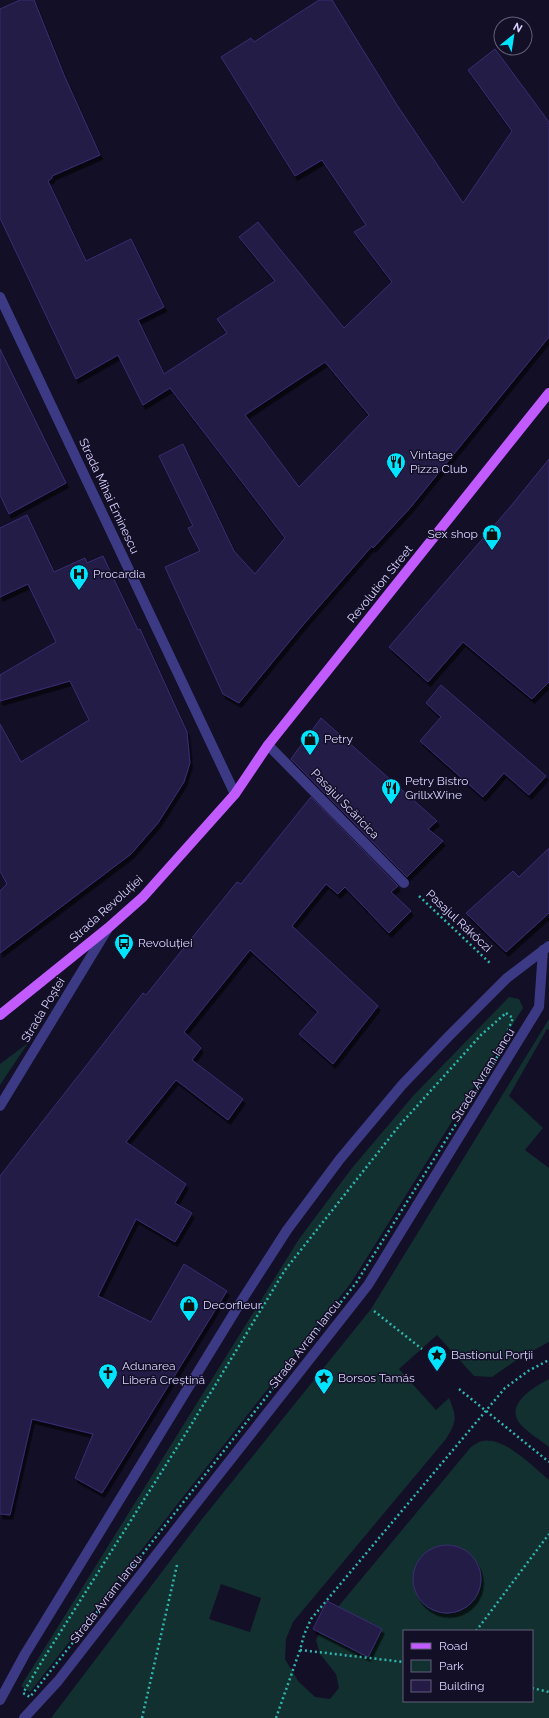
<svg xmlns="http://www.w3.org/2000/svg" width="549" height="1718" font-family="Raleway,sans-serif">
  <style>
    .green { fill: #12302f; fill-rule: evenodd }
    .building { fill: #241b47; stroke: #3b2d73; fill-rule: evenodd; filter: url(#shadow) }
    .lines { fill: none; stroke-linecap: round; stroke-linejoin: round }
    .path { stroke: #2fb8b0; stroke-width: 2.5; stroke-dasharray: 2 3; stroke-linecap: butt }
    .pedestrian { stroke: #3d3a85; stroke-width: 10 }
    .minor { stroke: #3d3a85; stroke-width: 10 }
    .primary { stroke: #c25bff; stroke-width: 10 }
    .labels { text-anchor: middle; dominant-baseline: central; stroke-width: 3; stroke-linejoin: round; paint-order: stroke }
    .poi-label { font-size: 12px; fill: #d9d4ff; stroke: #130f26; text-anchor: start }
    .street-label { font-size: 12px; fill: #d9d4ff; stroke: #130f26 }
  </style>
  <defs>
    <filter id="shadow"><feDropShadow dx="2.5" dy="4.5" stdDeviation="0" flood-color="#0009"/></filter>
  </defs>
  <rect width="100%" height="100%" fill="#130f26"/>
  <path class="green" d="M509,997L519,999L523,1008L351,1283L30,1692L21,1686L299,1239L352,1168L413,1096Z
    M549,1019V1030L547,1029L509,1096L543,1128L525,1150L549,1168V1342L521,1357L492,1377L474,1376L437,1335L399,1369L436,1410L449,1398C457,1417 457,1421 446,1439L293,1622L286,1639L285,1659L298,1681L315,1697L330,1699L339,1688L336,1674L320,1654L316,1640L323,1625L471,1447C474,1445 478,1442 482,1441C504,1436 533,1467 549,1480V1718H51L202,1519L371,1309ZM221,1584L261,1598L250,1632L209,1619ZM404,1631H532V1701H404Z
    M28,1043L0,1085V1064Z
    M549,1379V1447C540,1440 529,1433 521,1425C503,1405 534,1387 549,1379Z"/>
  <path class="building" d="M20,0H34L64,75L100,155L52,176V178L48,181L86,261L131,239L164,307L138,320L164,374L227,333L217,319L275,281L239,237L258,222L344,328L392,282L354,232L366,225L322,160L295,176L221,57L251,38L254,42L319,0H332L397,105L463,203L512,131L468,70L495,49L549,122V337L410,508L373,548L372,546L303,625L239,703L223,694L165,567L200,551L188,528L193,526L159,456L183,444L234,551L255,574L285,538L170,388L143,405L118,355L76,379L0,218V9ZM325,362L369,415L299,487L245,415Z
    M0,349L66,483L9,514L0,495Z
    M549,459V682L532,699L463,642L428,682L389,647L511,506Z
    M27,515L54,572L85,558L87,563L103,556L138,630L140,629L187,732L190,763L184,782L158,823L131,854L0,953V891L7,884L0,871V724L21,762L89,720L70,681L0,701V675L56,642L28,584L0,597V528Z
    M441,685L546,776L529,795L504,773L483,797L420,741L441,717L426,703Z
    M321,718L437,821L428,829L443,841L407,877L291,759Z
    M311,797L398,886L391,892L411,911L389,933L345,887L338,894L326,884L292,926L378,1006L333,1064L299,1034L318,1012L250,950L184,1032L201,1048L192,1060L243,1099L228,1120L176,1080L126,1142L186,1184L175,1203L192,1213L175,1242L136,1219L98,1296L151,1322L184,1264L227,1291L102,1493L75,1478L93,1434L32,1419L10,1515L0,1514V1176L143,993L146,995L237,882L241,884Z
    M549,848V913L506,952L466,913L513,871L519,877Z
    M413 1579a34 34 0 1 1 68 0a34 34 0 1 1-68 0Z
    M327,1601L382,1629L368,1657L313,1629Z"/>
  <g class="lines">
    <path class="path" d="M419,896L491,964
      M506,1013L513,1018L495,1062L356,1283L30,1697L23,1693L44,1658L188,1430L285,1270L399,1126L481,1035Z
      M374,1311L422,1349
      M459,1389L549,1462
      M476,1631L549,1534
      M300,1650L404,1662
      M532,1688L549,1692
      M142,1718L177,1565
      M276,1718L300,1650L304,1635L311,1619L505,1388L528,1371L549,1360"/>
    <path class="pedestrian" d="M268,745L404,883"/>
    <path class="minor" d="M0,297L235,794
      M0,1106L107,930
      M0,1700L25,1654L242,1300L287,1230L340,1159L402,1085L448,1037L507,978L549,946
      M24,1718L58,1681L191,1510L368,1285L539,1007L543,950"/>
    <path class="primary" d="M0,1015L108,928L143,897L235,794L268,745L549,393"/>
  </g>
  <defs>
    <g id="restaurant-pin" transform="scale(1)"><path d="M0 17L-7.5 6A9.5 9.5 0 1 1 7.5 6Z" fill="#00e5ff" stroke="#130f26"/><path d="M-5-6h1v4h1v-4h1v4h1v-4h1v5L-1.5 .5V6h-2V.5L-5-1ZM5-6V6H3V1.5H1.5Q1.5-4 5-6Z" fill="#111"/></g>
    <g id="shop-pin" transform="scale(1)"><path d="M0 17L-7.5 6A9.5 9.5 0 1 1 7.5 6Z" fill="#00e5ff" stroke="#130f26"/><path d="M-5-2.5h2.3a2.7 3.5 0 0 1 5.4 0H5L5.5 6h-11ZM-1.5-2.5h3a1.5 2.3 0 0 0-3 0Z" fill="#111"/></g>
    <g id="hospital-pin" transform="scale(1)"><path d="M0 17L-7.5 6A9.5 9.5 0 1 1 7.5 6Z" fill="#00e5ff" stroke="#130f26"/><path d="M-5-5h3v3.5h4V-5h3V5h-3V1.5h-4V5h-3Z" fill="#111"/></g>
    <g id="bus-pin" transform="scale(1)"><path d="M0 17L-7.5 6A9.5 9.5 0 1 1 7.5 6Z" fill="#00e5ff" stroke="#130f26"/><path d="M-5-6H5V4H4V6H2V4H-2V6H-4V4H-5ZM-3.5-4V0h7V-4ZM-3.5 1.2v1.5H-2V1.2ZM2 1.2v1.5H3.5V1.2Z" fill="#111"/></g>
    <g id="sight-pin" transform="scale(1)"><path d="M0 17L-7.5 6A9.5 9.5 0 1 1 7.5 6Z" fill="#00e5ff" stroke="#130f26"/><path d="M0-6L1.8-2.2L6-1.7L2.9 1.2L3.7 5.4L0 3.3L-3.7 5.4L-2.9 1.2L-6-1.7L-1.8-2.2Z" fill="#111"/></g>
    <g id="church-pin" transform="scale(1)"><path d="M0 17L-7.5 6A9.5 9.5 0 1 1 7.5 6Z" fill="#00e5ff" stroke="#130f26"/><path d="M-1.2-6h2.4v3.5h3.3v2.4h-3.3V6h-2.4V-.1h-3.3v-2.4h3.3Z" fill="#111"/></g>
  </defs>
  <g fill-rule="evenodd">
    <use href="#restaurant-pin" x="396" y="462"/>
    <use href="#shop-pin" x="492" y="534"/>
    <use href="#hospital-pin" x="79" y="574"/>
    <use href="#shop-pin" x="310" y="739"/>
    <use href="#restaurant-pin" x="391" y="788"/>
    <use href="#bus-pin" x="124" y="943"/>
    <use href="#shop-pin" x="189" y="1305"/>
    <use href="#sight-pin" x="437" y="1355"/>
    <use href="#church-pin" x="108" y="1373"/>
    <use href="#sight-pin" x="324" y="1378"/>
  </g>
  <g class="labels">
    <g class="poi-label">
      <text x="410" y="455">Vintage<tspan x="410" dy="14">Pizza Club</tspan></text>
      <text x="478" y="534" text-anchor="end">Sex shop</text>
      <text x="93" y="574">Procardia</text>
      <text x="324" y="739">Petry</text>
      <text x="405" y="781">Petry Bistro<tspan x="405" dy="14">GrillxWine</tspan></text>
      <text x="138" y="943">Revoluției</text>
      <text x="203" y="1305">Decorfleur</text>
      <text x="451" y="1355">Bastionul Porții</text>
      <text x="122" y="1366">Adunarea<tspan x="122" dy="14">Liberă Creștină</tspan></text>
      <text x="338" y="1378">Borsos Tamás</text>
    </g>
    <g class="street-label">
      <text transform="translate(109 496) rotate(65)">Strada Mihai Eminescu</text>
      <text transform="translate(380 584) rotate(-51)">Revolution Street</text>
      <text transform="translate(345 804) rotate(46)">Pasajul Scăricica</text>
      <text transform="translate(106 909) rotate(-42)">Strada Revoluției</text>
      <text transform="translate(459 921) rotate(43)">Pasajul Rákóczi</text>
      <text transform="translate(43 1010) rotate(-59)">Strada Poștei</text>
      <text transform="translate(483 1075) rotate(-58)">Strada Avram Iancu</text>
      <text transform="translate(305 1344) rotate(-52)">Strada Avram Iancu</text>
      <text transform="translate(106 1599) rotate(-52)">Strada Avram Iancu</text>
    </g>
  </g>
  <rect x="403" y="1630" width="130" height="72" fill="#130f26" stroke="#625e7d"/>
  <rect x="411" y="1643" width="20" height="6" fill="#c25bff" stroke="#625e7d"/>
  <text x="439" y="1650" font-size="12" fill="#d9d4ff">Road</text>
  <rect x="411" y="1660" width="20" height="12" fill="#12302f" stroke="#625e7d"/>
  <text x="439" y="1670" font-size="12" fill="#d9d4ff">Park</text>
  <rect x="411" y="1680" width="20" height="12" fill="#241b47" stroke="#625e7d"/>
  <text x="439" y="1690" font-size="12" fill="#d9d4ff">Building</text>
  <g transform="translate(513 36) rotate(30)"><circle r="19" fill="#130f26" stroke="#625e7d"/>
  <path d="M0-3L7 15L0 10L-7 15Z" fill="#00e5ff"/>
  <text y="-6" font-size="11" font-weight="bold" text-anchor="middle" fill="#d9d4ff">N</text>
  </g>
</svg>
